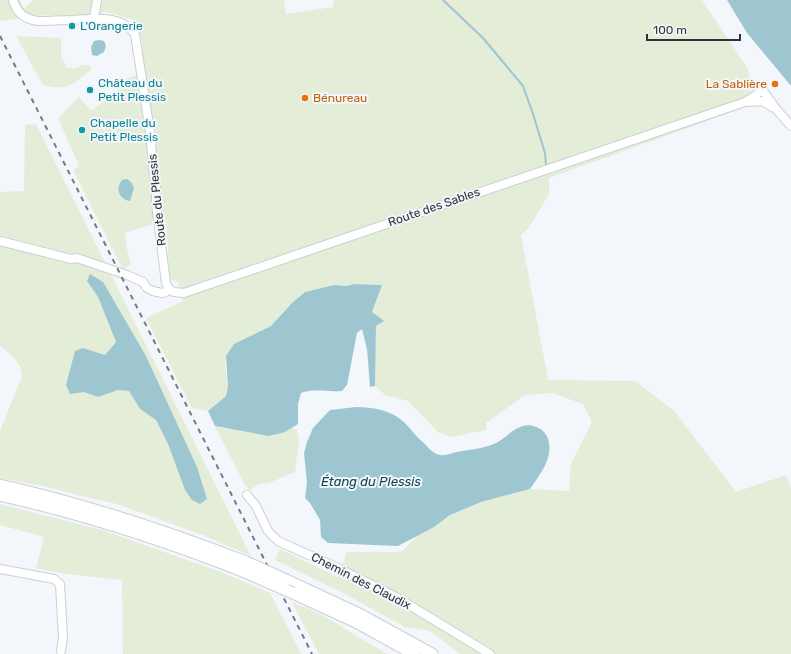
<svg xmlns="http://www.w3.org/2000/svg" width="791" height="654" font-family="Rubik,sans-serif">
  <style>
    .green { fill: #e3edd8; fill-rule: evenodd }
    .water { fill: #9ec6d0 }
    .lines { fill: none; stroke-linecap: round; stroke-linejoin: round }
    .stream { stroke: #9ec6d0; stroke-width: 2 }
    .minor-casing { stroke: #cbcfd3; stroke-width: 10 }
    .highway-casing { stroke: #cbcfd3; stroke-width: 13 }
    .minor { stroke: #fff; stroke-width: 8 }
    .highway { stroke: #fff; stroke-width: 11 }
    .rail { stroke: #777a7d; stroke-width: 2; stroke-dasharray: 5 5; stroke-linecap: butt }
    .highway-bridge-casing { stroke: #cbcfd3; stroke-width: 13; stroke-linecap: butt }
    .highway-bridge { stroke: #fff; stroke-width: 11 }
    .culture-dot { fill: #0f9aa8; stroke: #f3f7fc; stroke-width: 1.5 }
    .food-dot { fill: #e8710a; stroke: #f3f7fc; stroke-width: 1.5 }
    .labels { text-anchor: middle; dominant-baseline: central; stroke-width: 4; stroke-linejoin: round; paint-order: stroke }
    .culture-label { font-size: 12px; fill: #0d838f; stroke: #f3f7fc; text-anchor: start }
    .food-label { font-size: 12px; fill: #c56008; stroke: #f3f7fc; text-anchor: end }
    .street-label { font-size: 12px; fill: #313335; stroke: #f3f7fc }
    .water-label { font-size: 13px; font-style: italic; fill: #094651; stroke: #f3f7fc }
  </style>
  <rect width="100%" height="100%" fill="#f3f7fc"/>
  <path class="green" d="M0,0H20L22,6L25,8L33,0H284L286,14L333,7V0H702L748,69L751,92L743,108L549,178V194L530,226L521,235L548,380L635,381L674,411L736,492L786,475L791,488V654H460L430,631L405,627L345,594L275,560L280,549L338,577L347,552H401L418,535L434,527L450,515L481,502L530,489L569,491L571,464L592,422L583,404L552,393L525,395L486,423V430L451,437L438,432L408,401L385,395L375,386L376,325L372,312L382,285L354,284L347,286L334,285L305,292L292,303L271,326L234,344L225,362L228,387L226,396L208,411L192,408L146,318L183,301L178,282L170,279L166,220L125,233L127,249L131,264L123,270L73,170L79,166L58,118L79,97L91,111L120,89L116,83L144,72L142,41L136,25L131,19L106,12L91,17L42,15L0,21Z
    M16,36L61,38V55L66,67L74,69L82,65H89L92,69C75,83 66,92 43,85Z
    M36,124L251,556L203,535L117,504L80,496L48,487L0,478V431L22,376C22,363 10,353 0,346V192L24,191L25,125ZM87,281L146,356L197,467L207,499L185,490L168,444L156,420L140,409L129,391L118,390L98,397L66,385L69,376L92,351L105,355L116,342L98,297Z
    M215,426L221,428L285,432L291,428L297,430L299,440L295,472L269,483L259,484L250,490L245,485Z
    M0,504L102,530L221,572L270,593L301,654H123L122,580L67,574L36,568L44,537L0,525Z
    M292,602L322,615L387,654H319Z"/>
  <path class="water" d="M727,0H791V86L747,33Z
    M99,40L104,41L106,46L104,52L97,56L92,55L91,47L94,41Z
    M127,179L131,182L134,188L130,201C119,199 115,189 122,180Z
    M90,274L103,282L146,356L197,467L207,499L200,504L192,500L185,490L168,444L156,420L140,409L129,391L118,390L98,397L84,392L70,394L66,385L75,351L83,348L105,355L116,342L98,297L87,281Z
    M354,284L382,285L372,312L384,321L376,326L375,386L370,387L367,349L362,329L357,333L347,385L342,391C329,392 313,388 301,393L298,404V424L285,432L269,436L215,426L208,411L226,396L228,387L226,356L234,344L271,326L292,303L305,292L334,285L347,286Z
    M356,407C372,407 391,410 404,422C411,429 417,438 425,444C429,449 433,453 440,455C446,456 451,453 457,452C471,449 483,449 496,443C509,436 520,420 536,427C542,429 546,433 548,439C554,458 540,474 530,489L481,502L450,515L434,527L398,546L328,543L321,537L320,520L310,503L305,498L307,483L304,453L307,442L313,428L330,410Z"/>
  <g class="lines">
    <path class="stream" d="M443,0L483,38L523,86L533,114L545,153L546,165"/>
    <g class="minor-casing">
      <path id="minor" d="M13,0C17,13 24,19 38,21C49,21 61,20 72,20C93,19 121,14 135,34L150,132L154,176L156,185V204L166,283L169,289
        M94,18L97,0
        M756,95L760,91L764,92L777,110L791,126
        M746,102L762,101L774,108
        M0,241L71,259L77,258L127,275L143,282L147,288L153,291L162,293L166,292L169,289
        M169,289L174,292L184,293L745,102L756,95
        M247,495L256,506L268,531L278,541L338,568L396,597L490,654
        M0,569L54,579L60,584L63,638L61,651"/>
    </g>
    <g class="highway-casing">
      <path id="highway" d="M0,485C84,504 166,531 246,562
        M0,495C84,514 165,540 245,572
        M286,580L361,615L432,654
        M293,593L356,622L414,654"/>
    </g>
    <use href="#minor" class="minor"/>
    <use href="#highway" class="highway"/>
    <path class="rail" d="M0,36L312,654"/>
    <g class="highway-bridge-casing">
      <path id="highway-bridge" d="M246,562L286,580
        M245,572L293,593"/>
    </g>
    <use href="#highway-bridge" class="highway-bridge"/>
  </g>
  <g class="culture-dot">
    <circle cx="72" cy="26" r="4"/>
    <circle cx="90" cy="90" r="4"/>
    <circle cx="82" cy="130" r="4"/>
  </g>
  <g class="food-dot">
    <circle cx="775" cy="84" r="4"/>
    <circle cx="305" cy="98" r="4"/>
  </g>
  <g class="labels">
    <g class="culture-label">
      <text x="80" y="26">L'Orangerie</text>
      <text x="98" y="83">Château du<tspan x="98" dy="14">Petit Plessis</tspan></text>
      <text x="90" y="123">Chapelle du<tspan x="90" dy="14">Petit Plessis</tspan></text>
    </g>
    <g class="food-label">
      <text x="767" y="84">La Sablière</text>
      <text x="313" y="98" text-anchor="start">Bénureau</text>
    </g>
    <g class="street-label">
      <text transform="translate(157 200) rotate(-96)">Route du Plessis</text>
      <text transform="translate(434 207) rotate(-19)">Route des Sables</text>
      <text transform="translate(361 581) rotate(27)">Chemin des Claudix</text>
    </g>
    <g class="water-label">
      <text x="371" y="481">Étang du Plessis</text>
    </g>
  </g>
  <path d="M647 34v6h93v-6" fill="none" stroke="#313335" stroke-width="2"/>
  <text x="653" y="34" font-size="12" fill="#313335" stroke="#f3f7fc" stroke-width="3" paint-order="stroke">100 m</text>
</svg>
